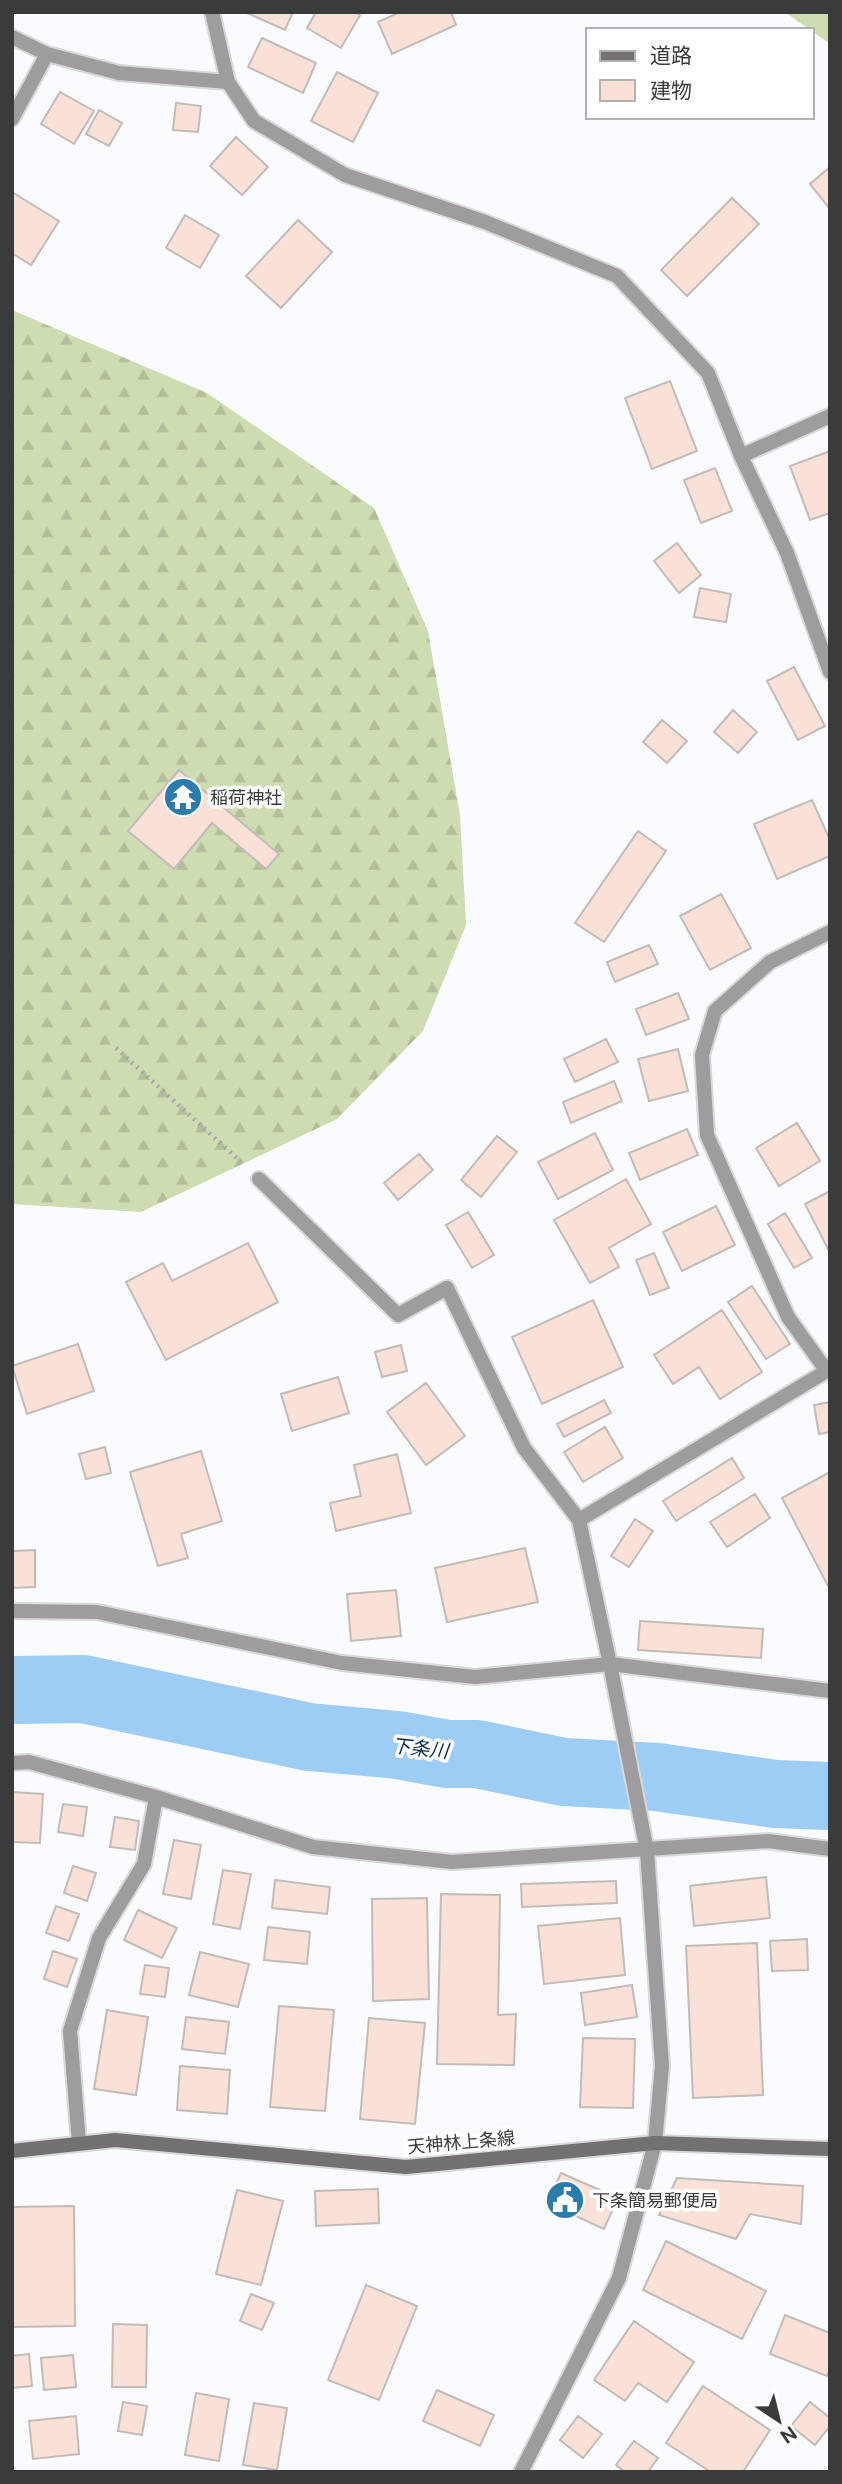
<svg xmlns="http://www.w3.org/2000/svg" width="842" height="2484" font-family="'Public Sans','Noto Sans JP',sans-serif">
  <style>
    .forest { fill: url(#forest-firs) }
    .lines { fill: none; stroke-linecap: round; stroke-linejoin: round }
    .river { stroke: #9dccf5; stroke-width: 68 }
    .building { fill: #fae1d7; stroke: #c2bbb9; stroke-width: 2 }
    .service-casing { stroke: #d7d8db; stroke-width: 18 }
    .minor-casing { stroke: #d7d8db; stroke-width: 18 }
    .tertiary-casing { stroke: #d7d8db; stroke-width: 18 }
    .secondary-casing { stroke: #d7d8db; stroke-width: 18 }
    .path { stroke: #a5a6a9; stroke-width: 4.5; stroke-dasharray: 2 5; stroke-linecap: butt }
    .service { stroke: #9e9c9e; stroke-width: 14 }
    .minor { stroke: #9e9c9e; stroke-width: 14 }
    .tertiary { stroke: #9e9c9e; stroke-width: 14 }
    .secondary { stroke: #727073; stroke-width: 14 }
    .labels { text-anchor: middle; dominant-baseline: central; stroke-width: 7; stroke-linejoin: round; paint-order: stroke }
    .poi-label { font-size: 18px; fill: #3a3b3d; stroke: #fff; text-anchor: start }
    .street-label { font-size: 18px; fill: #3a3b3d; stroke: #fff }
    .water-label { font-size: 19px; font-style: italic; fill: #082d48; stroke: #fff }
  </style>
  <defs>
    <pattern id="forest-firs" width="22" height="20" patternUnits="userSpaceOnUse" patternTransform="scale(1.75)"><rect width="22" height="20" fill="#cddcb1"/><path d="M5 1l3.5 6h-7zM16 11l3.5 6h-7z" fill="#b1be99"/></pattern>
  </defs>
  <rect width="100%" height="100%" fill="#f9fbfe"/>
  <path class="forest" d="M785,12H830V44Z
    M12,310L207,393L374,508L428,631L460,815L466,925L423,1031L337,1119L141,1212L12,1204Z"/>
  <g class="lines">
    <path class="river" d="M12,1690L83,1689L309,1737L398,1745L447,1754H477L564,1772L657,1777L775,1794L830,1796"/>
  </g>
  <path class="building" d="M245,12H293L285,30Z
    M316,12H355L360,15L341,48L307,28Z
    M400,12H451L456,25L392,54L378,22Z
    M262,38L316,63L303,93L248,67Z
    M337,72L378,93L353,142L311,121Z
    M60,92L94,111L74,144L41,124Z
    M176,103L201,106L198,132L173,130Z
    M99,110L122,123L109,146L86,134Z
    M236,137L268,167L242,195L210,166Z
    M830,167V208H829L810,184Z
    M12,192L59,221L31,265L12,253Z
    M732,198L759,224L687,296L661,270Z
    M185,215L219,235L200,268L166,248Z
    M298,220L332,252L281,308L246,276Z
    M670,381L697,451L652,469L625,398Z
    M830,451V513L810,520L790,466Z
    M715,468L732,511L701,523L684,480Z
    M677,543L701,575L679,593L654,561Z
    M700,588L731,594L726,622L694,617Z
    M794,667L825,726L798,740L767,681Z
    M733,710L757,732L738,753L714,732Z
    M662,720L687,741L667,763L643,742Z
    M179,770L279,854L266,869L212,823L174,869L128,831Z
    M812,800L830,840V856L777,879L754,824Z
    M638,831L666,851L604,942L575,923Z
    M721,894L751,948L710,970L680,916Z
    M649,945L658,964L615,982L607,962Z
    M678,993L689,1019L646,1035L636,1009Z
    M606,1039L618,1062L575,1082L564,1059Z
    M678,1049L688,1091L649,1101L638,1059Z
    M614,1081L622,1101L571,1123L563,1102Z
    M797,1123L820,1161L779,1186L756,1148Z
    M687,1129L698,1155L640,1180L629,1153Z
    M595,1133L613,1170L558,1199L538,1162Z
    M497,1136L517,1152L481,1197L461,1180Z
    M419,1154L433,1170L398,1200L384,1183Z
    M626,1179L651,1224L609,1248L619,1267L590,1283L554,1220Z
    M830,1191V1253L805,1204Z
    M716,1206L735,1245L682,1271L663,1232Z
    M468,1212L494,1255L472,1268L446,1225Z
    M785,1213L812,1258L794,1268L768,1224Z
    M248,1243L278,1302L166,1360L126,1282L163,1263L172,1281Z
    M654,1253L669,1288L650,1295L636,1260Z
    M752,1286L790,1344L766,1359L728,1302Z
    M593,1300L623,1367L542,1404L512,1337Z
    M722,1310L762,1372L720,1399L699,1367L673,1384L654,1355Z
    M78,1344L94,1391L27,1414L12,1366Z
    M401,1345L407,1371L382,1377L375,1352Z
    M338,1377L349,1413L292,1431L281,1394Z
    M426,1383L465,1436L426,1465L387,1412Z
    M604,1400L611,1413L564,1437L557,1424Z
    M830,1402V1432L819,1434L814,1405Z
    M605,1427L623,1458L583,1482L564,1452Z
    M105,1447L111,1473L86,1479L79,1454Z
    M201,1451L222,1521L181,1534L188,1558L158,1566L130,1472Z
    M397,1454L411,1513L336,1531L330,1503L361,1496L354,1465Z
    M732,1458L744,1478L676,1521L663,1501Z
    M830,1472V1585L828,1586L782,1498Z
    M755,1494L770,1518L727,1547L710,1522Z
    M635,1519L653,1531L629,1567L611,1556Z
    M525,1548L538,1602L447,1622L435,1568Z
    M35,1550V1587L12,1588V1551Z
    M396,1590L401,1636L351,1641L347,1594Z
    M640,1621L763,1629L761,1658L638,1650Z
    M12,1792L43,1794L40,1843L12,1842Z
    M63,1804L87,1807L83,1836L58,1832Z
    M115,1817L139,1821L135,1850L110,1847Z
    M174,1840L201,1845L191,1899L163,1894Z
    M73,1866L96,1873L87,1901L64,1893Z
    M223,1870L251,1874L240,1929L213,1924Z
    M766,1877L770,1918L694,1926L690,1886Z
    M275,1880L330,1887L327,1914L272,1908Z
    M616,1881L617,1903L522,1907L521,1884Z
    M441,1894L500,1895L498,2015L516,2014L514,2065L437,2064Z
    M427,1898L429,1999L373,2001L372,1899Z
    M56,1906L79,1914L69,1941L46,1933Z
    M138,1910L177,1928L162,1958L124,1940Z
    M620,1918L625,1975L544,1984L538,1926Z
    M268,1927L310,1932L307,1964L264,1960Z
    M807,1939L808,1970L772,1971L770,1941Z
    M757,1943L763,2095L693,2098L686,1946Z
    M53,1951L77,1959L67,1987L44,1979Z
    M200,1952L249,1964L238,2007L189,1995Z
    M145,1965L169,1968L165,1997L140,1994Z
    M632,1985L637,2017L585,2025L581,1993Z
    M279,2006L334,2010L325,2111L270,2107Z
    M107,2010L148,2017L136,2095L94,2089Z
    M186,2017L229,2022L225,2054L182,2049Z
    M369,2018L425,2023L415,2124L360,2119Z
    M583,2038L635,2039L633,2108L580,2107Z
    M180,2066L230,2070L227,2114L177,2110Z
    M561,2173L618,2198L604,2229L547,2203Z
    M677,2178L803,2186L801,2224L750,2214L736,2239L659,2215Z
    M378,2189L379,2223L316,2226L315,2191Z
    M237,2190L283,2201L261,2285L216,2274Z
    M74,2206L75,2326L12,2327V2207Z
    M666,2241L766,2291L742,2339L643,2290Z
    M366,2285L417,2306L379,2400L328,2380Z
    M251,2294L274,2303L262,2330L240,2321Z
    M785,2315L830,2333V2370L827,2376L770,2354Z
    M634,2321L694,2362L667,2402L638,2383L625,2401L594,2380Z
    M113,2324L147,2325L146,2387H112Z
    M29,2354L32,2386L12,2388V2356Z
    M73,2355L76,2387L44,2390L41,2358Z
    M703,2386L770,2430L743,2472H711L666,2443Z
    M437,2390L494,2415L480,2446L423,2421Z
    M196,2393L229,2399L219,2461L185,2455Z
    M123,2402L147,2406L142,2435L118,2431Z
    M810,2402L830,2418V2426L815,2445L791,2426Z
    M254,2403L287,2408L277,2470L243,2465Z
    M76,2416L79,2454L33,2459L29,2421Z
    M578,2416L602,2434L583,2458L560,2440Z
    M634,2441L658,2458L648,2472H625L616,2465Z"/>
  <g class="lines">
    <g class="service-casing">
      <path id="service" d="M259,1179L398,1315L447,1288"/>
    </g>
    <g class="minor-casing">
      <path id="minor" d="M212,12L228,82L254,121L345,175L485,222L617,276L708,373L741,456L787,553L830,672
        M12,37L47,54L119,73L228,82
        M12,119L47,54
        M741,456L830,416
        M447,1288L524,1448L579,1520L610,1664
        M826,1370L788,1317L707,1135L702,1055L715,1011L770,962L830,932
        M579,1520L830,1369
        M12,1611L97,1612L342,1663L475,1677L610,1664L830,1691
        M12,1763L29,1762L156,1797L313,1847L452,1862L768,1841L830,1849
        M79,2143L70,2031L99,1938L144,1864L156,1797"/>
    </g>
    <g class="tertiary-casing">
      <path id="tertiary" d="M521,2472L619,2278L655,2143L662,2066L647,1851L610,1664"/>
    </g>
    <g class="secondary-casing">
      <path id="secondary" d="M12,2151L115,2140L406,2167L655,2143L830,2149"/>
    </g>
    <path class="path" d="M116,1048L241,1162"/>
    <use href="#service" class="service"/>
    <use href="#minor" class="minor"/>
    <use href="#tertiary" class="tertiary"/>
    <use href="#secondary" class="secondary"/>
  </g>
  <defs>
    <g id="temple-disc" transform="scale(2.0125)"><circle r="9.5" fill="#2b7cad" stroke="#fff"/><path d="M0-6L5-2H3V0L6.5 2.5H4V6H1.5V3h-3V6H-4V2.5H-6.5L-3 0V-2H-5Z" fill="#fff"/></g>
    <g id="civic-disc" transform="scale(2.0125)"><circle r="9.5" fill="#2b7cad" stroke="#fff"/><path d="M-.6-6.5H3V-4.5H.6V-3L4-1V1h2V6H-6V1h2V-1L-.6-3ZM-1.2 2.5V6h2.4V2.5Z" fill="#fff"/></g>
  </defs>
  <g fill-rule="evenodd">
    <use href="#temple-disc" x="183" y="797"/>
    <use href="#civic-disc" x="565" y="2200"/>
  </g>
  <g class="labels">
    <g class="poi-label">
      <text x="210" y="797">稲荷神社</text>
      <text x="592" y="2200">下条簡易郵便局</text>
    </g>
    <g class="street-label">
      <text transform="translate(461 2142) rotate(-5)">天神林上条線</text>
    </g>
    <g class="water-label">
      <text transform="translate(420 1748) rotate(6)">下条川</text>
    </g>
  </g>
  <rect width="842" height="2484" fill="none" stroke="#3a3b3d" stroke-width="28"/>
  <rect x="586" y="28" width="228" height="91" fill="#ffffff" stroke="#b0b1b1" stroke-width="2"/>
  <rect x="600" y="51" width="35" height="10" fill="#727073" stroke="#b0b1b1" stroke-width="2"/>
  <text x="650" y="63" font-size="21" fill="#3a3b3d">道路</text>
  <rect x="600" y="80" width="35" height="21" fill="#fae1d7" stroke="#b0b1b1" stroke-width="2"/>
  <text x="650" y="98" font-size="21" fill="#3a3b3d">建物</text>
  <g transform="translate(779 2421) rotate(145)" stroke="#ffffff" stroke-width="5" paint-order="stroke">
  <path d="M0-5L12 26L0 18L-12 26Z" fill="#3a3b3d"/>
  <text y="-10" font-size="19" font-weight="bold" text-anchor="middle" fill="#3a3b3d">N</text>
  </g>
</svg>
